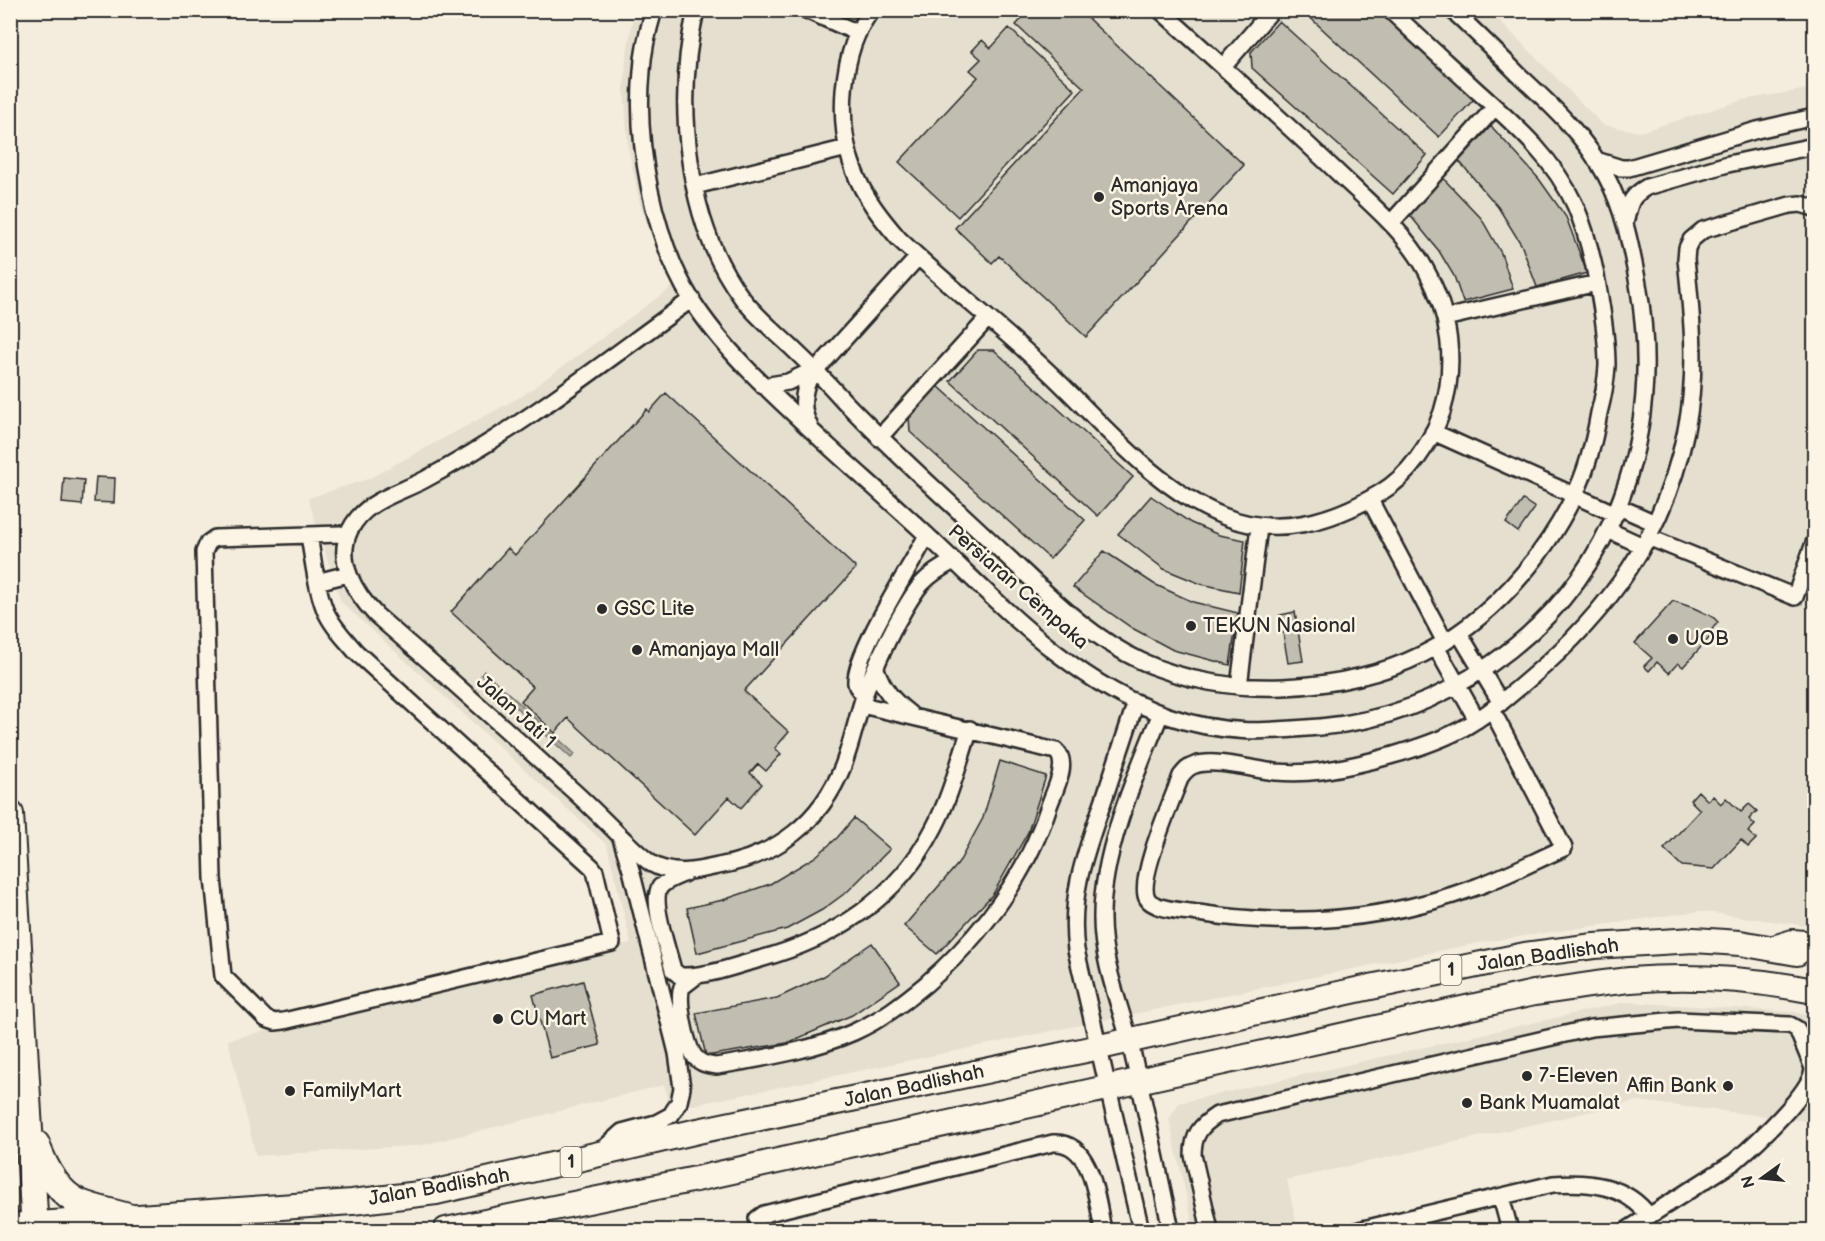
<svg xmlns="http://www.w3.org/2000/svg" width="1825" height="1241" font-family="'Balsamiq Sans',sans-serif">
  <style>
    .built { fill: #e5dfd0 }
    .water { fill: #afaaa0; stroke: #7a7771; stroke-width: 1.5 }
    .building { fill: #c2bdb1; stroke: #2b2b2b; stroke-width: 1.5 }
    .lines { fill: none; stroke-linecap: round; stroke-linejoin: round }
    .minor-casing { stroke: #2b2b2b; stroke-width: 20 }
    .primary-casing { stroke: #2b2b2b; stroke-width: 28 }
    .trunk-casing { stroke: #2b2b2b; stroke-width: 30 }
    .minor { stroke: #fcf5e5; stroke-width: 15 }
    .primary { stroke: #fcf5e5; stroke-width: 24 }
    .trunk { stroke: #fcf5e5; stroke-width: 26 }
    .poi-dot { fill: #2b2b2b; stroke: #fcf5e5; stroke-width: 2 }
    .labels { text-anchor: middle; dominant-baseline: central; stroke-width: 5; stroke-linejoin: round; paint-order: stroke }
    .shield { fill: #fcf5e5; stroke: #6a6863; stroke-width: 1.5 }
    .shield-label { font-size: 18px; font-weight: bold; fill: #2b2b2b }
    .poi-label { font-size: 20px; fill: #2b2b2b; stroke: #fcf5e5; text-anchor: start }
    .street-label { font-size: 20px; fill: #2b2b2b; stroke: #fcf5e5 }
  </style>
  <rect width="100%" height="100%" fill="#f4edde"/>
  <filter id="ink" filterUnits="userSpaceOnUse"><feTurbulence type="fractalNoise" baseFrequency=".0167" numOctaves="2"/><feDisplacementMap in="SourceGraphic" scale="12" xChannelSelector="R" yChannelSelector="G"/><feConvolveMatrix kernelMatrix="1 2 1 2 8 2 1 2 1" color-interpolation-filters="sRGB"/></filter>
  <g filter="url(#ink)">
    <path class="built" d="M634,11H1490L1603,125L1640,132L1743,100L1814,88V927L1699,911L1483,942L693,1105L669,1101L664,1085L423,1145L256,1156L228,1040L631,943L607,845L341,602L308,498L368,479L522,396L675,285L661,259L640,204L628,147L624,88L626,59Z
      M1625,1002L1795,1012L1814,1017V1112L1807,1121L1637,1101L1287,1180L1298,1230H1194L1169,1119L1179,1103Z"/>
    <path class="water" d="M484,671L575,754L571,758L481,675Z"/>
    <path class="building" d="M1030,10H1079L1244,165L1086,337L999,256L992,263L955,228L1084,88L1016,25Z
      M1302,10H1379L1475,98L1439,137Z
      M1279,21L1427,155L1393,194L1252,68L1251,52Z
      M1009,28L1075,90L958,217L899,162L978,77L970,70L981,59L972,51L982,40L991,48Z
      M1491,126L1539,179L1566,217L1587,273L1537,287L1521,244L1498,207L1459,161Z
      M1441,176L1481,218L1501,253L1513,289L1463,302L1454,276L1439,251L1409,214Z
      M978,350H994L1133,477L1098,516L950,381Z
      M937,385L1085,520L1050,559L910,432L909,416Z
      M666,393L856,568L744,691L789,732L775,748L781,754L766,771L758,764L750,773L762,784L741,808L729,797L695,835L568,718L555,733L521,701L533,687L451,612L508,548L515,555L647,409L649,412Z
      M96,477L115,478L114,503L94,502Z
      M64,478L84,480L82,505L62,503Z
      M1151,496L1191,523L1219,535L1245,540L1239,592L1201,584L1164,569L1118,534Z
      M1523,500L1535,508L1518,532L1506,523Z
      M1104,551L1154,584L1193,602L1238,613L1230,665L1173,650L1132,628L1073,587Z
      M1673,601L1694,608L1713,617L1718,622L1709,633L1711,636L1683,667L1678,663L1669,673L1657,662L1649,671L1644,666L1652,658L1635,643Z
      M1295,612L1303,661L1288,663L1280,615Z
      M1000,761L1046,776L1028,832L993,894L937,954L904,926L958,864L983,818Z
      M1698,791L1708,801L1713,796L1721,804L1726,798L1741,812L1749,804L1757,811L1749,819L1755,825L1748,832L1756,839L1748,847L1741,840L1714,869L1682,866L1664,849L1700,810L1690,800Z
      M854,818L890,849L848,891L822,910L787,929L697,953L687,908L723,900L770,884L815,857L837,838Z
      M872,943L900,982L852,1015L787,1043L706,1056L696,1013L777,998L824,976Z
      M583,981L600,1045L550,1058L533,995Z"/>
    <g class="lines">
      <g class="minor-casing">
        <path id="minor" d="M654,10C648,30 643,51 642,71C635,144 653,236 691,299C725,353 778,399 824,442C859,474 896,506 931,539C1001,605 1073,683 1168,716C1224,735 1262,732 1320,727C1385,721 1437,701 1491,664C1618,576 1664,432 1638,284C1631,247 1624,209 1606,176C1585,136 1551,105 1519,75C1497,53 1475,31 1452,10
          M696,10C675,100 685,222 742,298C756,316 774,331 790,346C809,364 827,382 844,401C893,452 946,499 998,548C1043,589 1085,635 1141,661C1184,681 1236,689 1283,687C1332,685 1379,676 1423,654C1488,622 1542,561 1574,496C1587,471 1594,442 1599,413C1603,398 1606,382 1607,366C1607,343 1604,321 1600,298C1595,267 1588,235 1575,205C1553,157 1514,124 1475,89C1447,63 1418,37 1390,10
          M806,10L858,33
          M872,10C840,49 836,125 854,170C864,197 881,218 899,239C945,283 995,322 1041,365C1099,418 1149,485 1223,516C1276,538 1332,522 1380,493C1409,476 1431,443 1442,412C1457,364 1450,314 1426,270C1405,231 1368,202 1336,171C1278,116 1219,63 1160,10
          M1223,67L1272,10
          M1596,160L1621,168H1629L1757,130L1814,117
          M695,186L847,148
          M1391,223L1495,107
          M1625,223C1630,204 1629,197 1647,187L1728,164L1814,146
          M692,299C604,362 519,430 424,480C397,494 364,501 350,530C335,561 355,593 376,615C441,671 506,729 569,787C586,802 602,818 618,834C629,844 640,856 652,864C673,876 696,871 718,866C776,856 821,822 843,766C852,742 857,717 865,693C874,669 885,645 897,622C915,591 920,578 954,561
          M1445,318L1597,283
          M763,386L788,382L815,369
          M810,427C801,410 802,393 810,377L918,257
          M1433,432L1616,514
          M879,438L988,318
          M1370,500L1445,642
          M1619,507L1655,523
          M1608,530L1643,546
          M309,535C313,560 316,587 325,610C332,626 345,639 356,652L592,867L595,871L612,943L284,1021L275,1022L266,1019L223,976L213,878L204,552L208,543L215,538Z
          M309,535L340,534L347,537
          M1648,537L1795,597L1814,543
          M317,582L348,574
          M1459,633L1501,703
          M1436,647L1477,720
          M876,669C883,689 893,701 910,714
          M1239,686L1259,527
          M865,694C861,691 857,689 856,683C853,655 912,565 927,535
          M1136,702C1125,736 1114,769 1103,802C1085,854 1069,895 1076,950L1141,1230
          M1492,710L1564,848C1535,861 1506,876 1476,887C1385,921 1294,928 1198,913C1186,911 1153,910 1147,898C1137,879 1173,798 1181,776C1185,771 1188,767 1195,765C1214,758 1255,770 1276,772C1291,773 1306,773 1321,771C1362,765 1423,749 1460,730C1486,716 1507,698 1529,679C1609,612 1665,534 1686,430C1698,373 1692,316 1686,259L1687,248L1691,240L1703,230L1790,205L1801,204L1814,208
          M1161,713C1136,774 1101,853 1102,919C1102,961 1119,1002 1130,1043C1145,1105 1158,1168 1171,1230
          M685,873C677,877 666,880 660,887C650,901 669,953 673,970L680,976C707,977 734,966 760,959C834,939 898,898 934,828C950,798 959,762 970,729
          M695,977L682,987C677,1000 686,1046 695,1057C701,1064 708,1065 717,1066C763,1058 811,1051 854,1032C881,1020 903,1003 926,984C982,935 1026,877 1049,806C1054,791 1070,763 1056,751L862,705
          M602,1150L622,1132L656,1123L671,1115L679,1102L682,1088L677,1053L631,870L621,838
          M1501,1197L1510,1230
          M757,1219L764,1214L1053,1143C1093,1140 1097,1202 1103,1230
          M1210,1230L1193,1155C1193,1135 1200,1126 1217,1115L1591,1028L1678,1020L1790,1025L1797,1029L1813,1068C1813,1091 1753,1146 1734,1162L1627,1230
          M1359,1230L1553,1184C1589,1181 1626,1185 1649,1216"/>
      </g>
      <g class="primary-casing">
        <path id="primary" d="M10,1226L352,1202L436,1192L698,1131L1100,1047L1361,989L1525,955L1594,946L1694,940L1740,943L1797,953
          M446,1230L701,1178L1534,993C1566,989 1598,983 1630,980C1692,975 1754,979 1814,991"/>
      </g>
      <g class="trunk-casing">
        <path id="trunk" d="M10,814L35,1230
          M1777,948L1793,943L1814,945
          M36,1144C44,1166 57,1193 80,1203C97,1210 117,1213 134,1219"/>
      </g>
      <use href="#minor" class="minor"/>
      <use href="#primary" class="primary"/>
      <use href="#trunk" class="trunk"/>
    </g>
  </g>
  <g class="poi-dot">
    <circle cx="1099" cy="197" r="6"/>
    <circle cx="602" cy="609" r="6"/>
    <circle cx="1191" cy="626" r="6"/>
    <circle cx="1673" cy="639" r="6"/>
    <circle cx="637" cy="650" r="6"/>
    <circle cx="498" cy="1019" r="6"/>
    <circle cx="1527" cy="1076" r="6"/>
    <circle cx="1728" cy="1086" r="6"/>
    <circle cx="290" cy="1091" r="6"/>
    <circle cx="1467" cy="1103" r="6"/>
  </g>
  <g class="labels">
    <g class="shield">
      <rect x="1440.5" y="955" width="21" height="30" rx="4.5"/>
      <rect x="560.5" y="1147" width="21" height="30" rx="4.5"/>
    </g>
    <g class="shield-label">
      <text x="1451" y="970">1</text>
      <text x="571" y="1162">1</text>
    </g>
    <g class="poi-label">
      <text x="1111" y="186">Amanjaya<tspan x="1111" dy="23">Sports Arena</tspan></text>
      <text x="614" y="609">GSC Lite</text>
      <text x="1203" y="626">TEKUN Nasional</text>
      <text x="1685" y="639">UOB</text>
      <text x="649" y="650">Amanjaya Mall</text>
      <text x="510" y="1019">CU Mart</text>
      <text x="1539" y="1076">7-Eleven</text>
      <text x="1716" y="1086" text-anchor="end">Affin Bank</text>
      <text x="302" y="1091">FamilyMart</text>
      <text x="1479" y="1103">Bank Muamalat</text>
    </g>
    <g class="street-label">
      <text transform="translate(1018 587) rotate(41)">Persiaran Cempaka</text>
      <text transform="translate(516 712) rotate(42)">Jalan Jati 1</text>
      <text transform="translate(1548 955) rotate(-8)">Jalan Badlishah</text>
      <text transform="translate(914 1086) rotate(-12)">Jalan Badlishah</text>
      <text transform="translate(439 1187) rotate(-10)">Jalan Badlishah</text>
    </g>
  </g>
  <rect width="1825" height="1241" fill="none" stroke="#fcf5e5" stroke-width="36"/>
  <rect x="18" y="18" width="1789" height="1205" fill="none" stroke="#2b2b2b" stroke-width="2" filter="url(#ink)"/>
  <g transform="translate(1762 1178) rotate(255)" stroke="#fcf5e5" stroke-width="4.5" paint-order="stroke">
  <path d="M0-4.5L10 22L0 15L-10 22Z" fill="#2b2b2b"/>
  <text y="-9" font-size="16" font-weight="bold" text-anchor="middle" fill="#2b2b2b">N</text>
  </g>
</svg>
